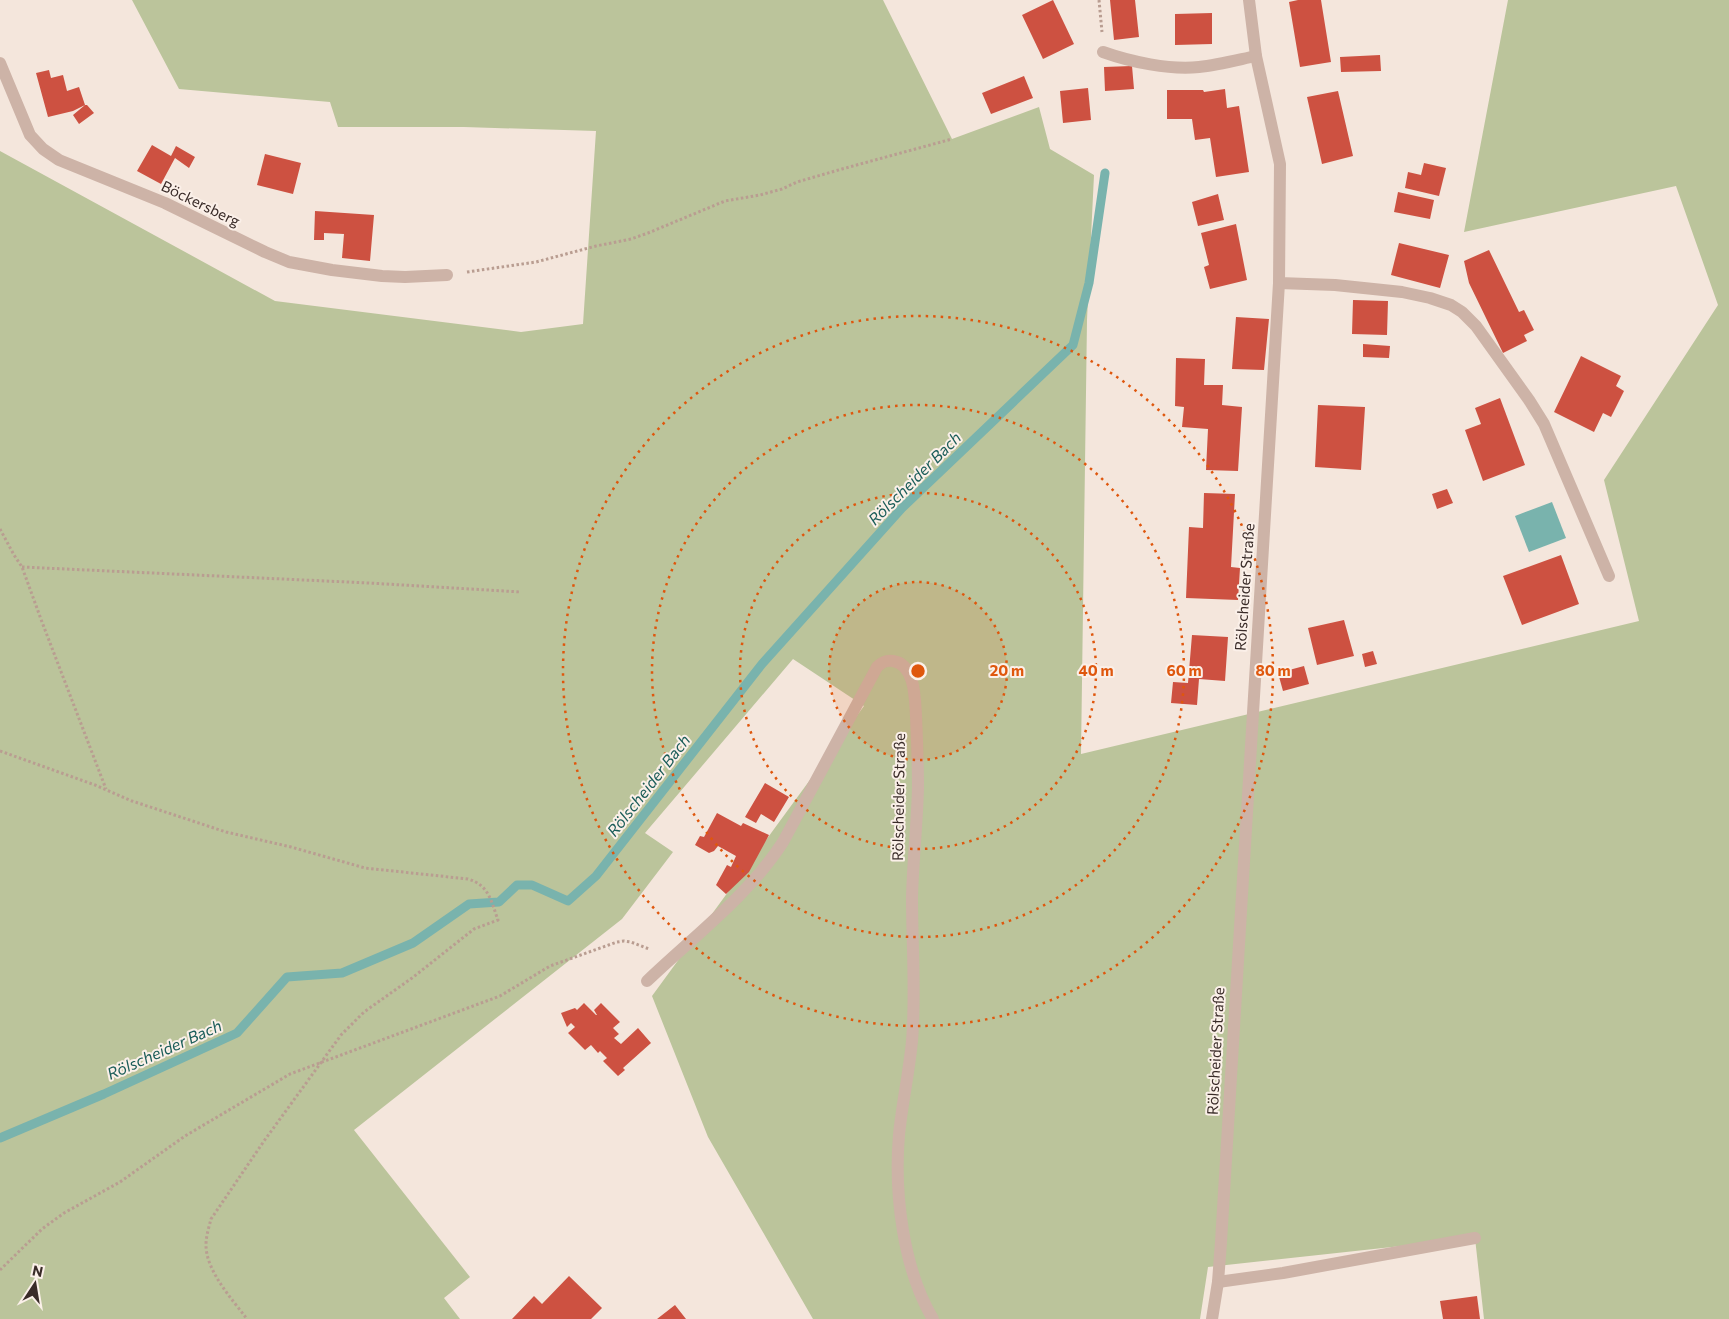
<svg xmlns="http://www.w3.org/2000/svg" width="1729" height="1319" font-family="Commissioner,sans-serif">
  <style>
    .green { fill: #bbc49b }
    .water { fill: #79b3ad }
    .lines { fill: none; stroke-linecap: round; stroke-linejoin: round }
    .stream { stroke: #79b3ad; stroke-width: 9 }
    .building { fill: #cd5141 }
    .path { stroke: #b99d91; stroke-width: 3; stroke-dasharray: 2.5 2.5; stroke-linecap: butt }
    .service { stroke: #cdb3a7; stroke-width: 12 }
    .minor { stroke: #cdb3a7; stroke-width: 12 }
    .ring { fill: none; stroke: #df570d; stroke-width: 2.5; stroke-dasharray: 2.5 5 }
    .labels { text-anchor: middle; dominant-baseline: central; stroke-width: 4; stroke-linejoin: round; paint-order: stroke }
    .street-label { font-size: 15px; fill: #392b28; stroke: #fbf0e9 }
    .water-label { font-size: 16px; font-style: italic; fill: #1b5d59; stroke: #fbf0e9 }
    .centre { fill: #df570d; stroke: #fbf0e9; stroke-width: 2.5 }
    .ring-label { font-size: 15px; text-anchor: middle; font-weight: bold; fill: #df570d; stroke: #fbf0e9; stroke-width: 4; stroke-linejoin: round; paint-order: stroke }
  </style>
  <rect width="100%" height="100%" fill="#f4e6dc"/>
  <path class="green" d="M132,0H883L952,139L1039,107L1050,149L1094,175L1087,320L1081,754L1639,621L1604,480L1718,305L1676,186L1464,232L1508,0H1729V1319H1484L1475,1238L1208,1267L1200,1319H813L708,1137L652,996L864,706L793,659L645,833L673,852L622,919L354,1130L470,1277L444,1298L460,1319H0V151L275,301L521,332L583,324L596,131L464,127H338L330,102L179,89Z"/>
  <path class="water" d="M1552,502L1566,538L1529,552L1515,516Z"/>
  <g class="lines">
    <path class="stream" d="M0,1138L104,1094L237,1033L287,977L342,973L413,943L469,904L499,902L517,885H532L568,901L596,876L762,664L902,508L1073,345L1089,283L1105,173"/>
  </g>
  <path class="building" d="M1053,0L1074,44L1043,59L1022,15Z
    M1110,0H1135L1139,37L1114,40Z
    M1298,0H1321L1331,62L1300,67L1289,2Z
    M1212,13V44L1175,45V14Z
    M1380,55L1381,71L1341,72L1340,57Z
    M1132,66L1134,89L1105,91L1104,67Z
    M49,70L51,78L63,75L67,91L79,87L85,105L73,111L48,117L36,73Z
    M1024,76L1033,98L991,114L982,93Z
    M1088,88L1091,120L1063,123L1060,91Z
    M1225,89L1227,108L1239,106L1249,172L1216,177L1210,138L1195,140L1192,119H1167V90H1203L1204,92Z
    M1338,91L1353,156L1322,164L1307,97Z
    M85,105H87L94,113L79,124L73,115Z
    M152,145L171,156L176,146L195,157L189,168L175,158L161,184L137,171Z
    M265,154L301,163L293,194L257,185Z
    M1424,163L1446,168L1439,196L1405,188L1408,172L1421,175Z
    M1398,192L1434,200L1430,219L1394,212Z
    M1218,194L1224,220L1198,226L1192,202Z
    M315,211L374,215L370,261L342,258L344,234L324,233V240H314Z
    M1236,224L1247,280L1210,289L1204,267L1209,265L1201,233Z
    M1399,243L1449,255L1440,288L1391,275Z
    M1489,250L1519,312L1524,310L1534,330L1524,335L1527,341L1503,353L1469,283L1464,261Z
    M1353,300L1388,301L1387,335L1352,334Z
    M1236,317L1269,319L1264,370L1232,369Z
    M1363,344L1390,346L1389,358L1363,357Z
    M1581,356L1621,376L1616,386L1624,391L1611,417L1603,413L1594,432L1554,412Z
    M1176,358L1205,359L1204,385H1223L1222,405L1242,407L1238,471L1206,470L1208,429L1182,427L1184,407L1175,406Z
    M1500,398L1525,465L1483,481L1465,430L1481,424L1475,408Z
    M1318,405L1365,407L1361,470L1315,467Z
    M1447,489L1453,503L1437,509L1432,494Z
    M1204,493L1235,494L1231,567L1240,568L1238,600L1186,598L1189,527L1203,528Z
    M1561,555L1579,604L1522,625L1503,576Z
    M1344,620L1354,656L1317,665L1308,628Z
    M1192,635L1228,637L1225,681L1199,679L1197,705L1171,703L1173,682L1188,683Z
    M1373,651L1377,664L1365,667L1362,654Z
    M1304,666L1309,684L1283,691L1278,673Z
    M765,783L789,797L774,822L761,814L756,823L745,817Z
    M717,813L741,826L743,823L769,835L749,872L726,894L716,885L727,865L731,867L736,856L718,846L714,851L709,853L695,845L700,836L704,837Z
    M584,1003L596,1015H597L594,1010L601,1003L620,1022L613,1028L619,1034L614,1038L621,1044L638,1028L651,1043L623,1068L625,1070L618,1076L603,1061L607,1058L600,1051L598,1053L591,1045L585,1050L568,1033L575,1027L571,1023L567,1027L561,1013L575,1008L577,1010Z
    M569,1276L602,1308L591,1319H512L534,1296L542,1304Z
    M1477,1296L1480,1319H1443L1440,1301Z
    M675,1305L686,1319H657Z"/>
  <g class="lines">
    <path class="path" d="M1099,0L1102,32
      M467,272L536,262L596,246L631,239L648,233L725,201L760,195L782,189L797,182L842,169L952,139
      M0,529L14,555L22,567L42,622L106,789
      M22,567L369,583L521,592
      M0,751L95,785L132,801L226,832L291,847L365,868L468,879C489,885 491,901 498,920L474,929L412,978L364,1012L341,1035L264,1141L211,1219C209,1227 206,1236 206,1245C206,1271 232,1299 247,1319
      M0,1270L42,1229L64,1213L120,1182L185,1136L290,1074L500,996L550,966L617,942L624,941L631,942L649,949"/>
    <path class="service" d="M1103,52C1131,62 1169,70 1199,67C1218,65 1237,60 1256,56
      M0,63L30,135L43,149L59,160L165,203L265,252L289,262L332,270L382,276L405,277L447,275
      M647,981C694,936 748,896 783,842L877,667C882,662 886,660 893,661C915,664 915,698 916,716C917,739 918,764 918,788C917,824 913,861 912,897C912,945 916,994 912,1041C909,1073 902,1104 899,1135C894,1193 903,1269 933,1319
      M1218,1282L1283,1273L1475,1238"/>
    <path class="minor" d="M1279,283L1335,285L1402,292L1430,298L1451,305L1462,312L1476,326L1529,400L1544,424L1609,576
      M1212,1319L1218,1282L1221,1242L1279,283L1280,164L1256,56L1249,0"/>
  </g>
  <circle cx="918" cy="671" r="89" fill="#df570d" fill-opacity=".12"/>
  <g class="ring">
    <circle cx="918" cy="671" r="89"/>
    <circle cx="918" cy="671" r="178"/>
    <circle cx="918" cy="671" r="266"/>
    <circle cx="918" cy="671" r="355"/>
  </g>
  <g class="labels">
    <g class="street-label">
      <text transform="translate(201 203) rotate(26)">Böckersberg</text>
      <text transform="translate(1244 587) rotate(-86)">Rölscheider Straße</text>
      <text transform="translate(898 797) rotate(-89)">Rölscheider Straße</text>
      <text transform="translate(1215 1051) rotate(-87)">Rölscheider Straße</text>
    </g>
    <g class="water-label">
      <text transform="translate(914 478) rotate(-45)">Rölscheider Bach</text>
      <text transform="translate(648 785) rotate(-52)">Rölscheider Bach</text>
      <text transform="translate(164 1049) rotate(-24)">Rölscheider Bach</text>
    </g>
  </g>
  <circle cx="918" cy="671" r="8" class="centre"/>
  <g class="ring-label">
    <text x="1007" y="676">20 m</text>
    <text x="1096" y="676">40 m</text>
    <text x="1184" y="676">60 m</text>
    <text x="1273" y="676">80 m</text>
  </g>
  <g transform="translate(35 1284) rotate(12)" stroke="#fbf0e9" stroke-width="4" paint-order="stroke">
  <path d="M0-4L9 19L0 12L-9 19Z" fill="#392b28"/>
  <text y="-8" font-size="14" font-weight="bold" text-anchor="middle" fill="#392b28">N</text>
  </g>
</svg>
